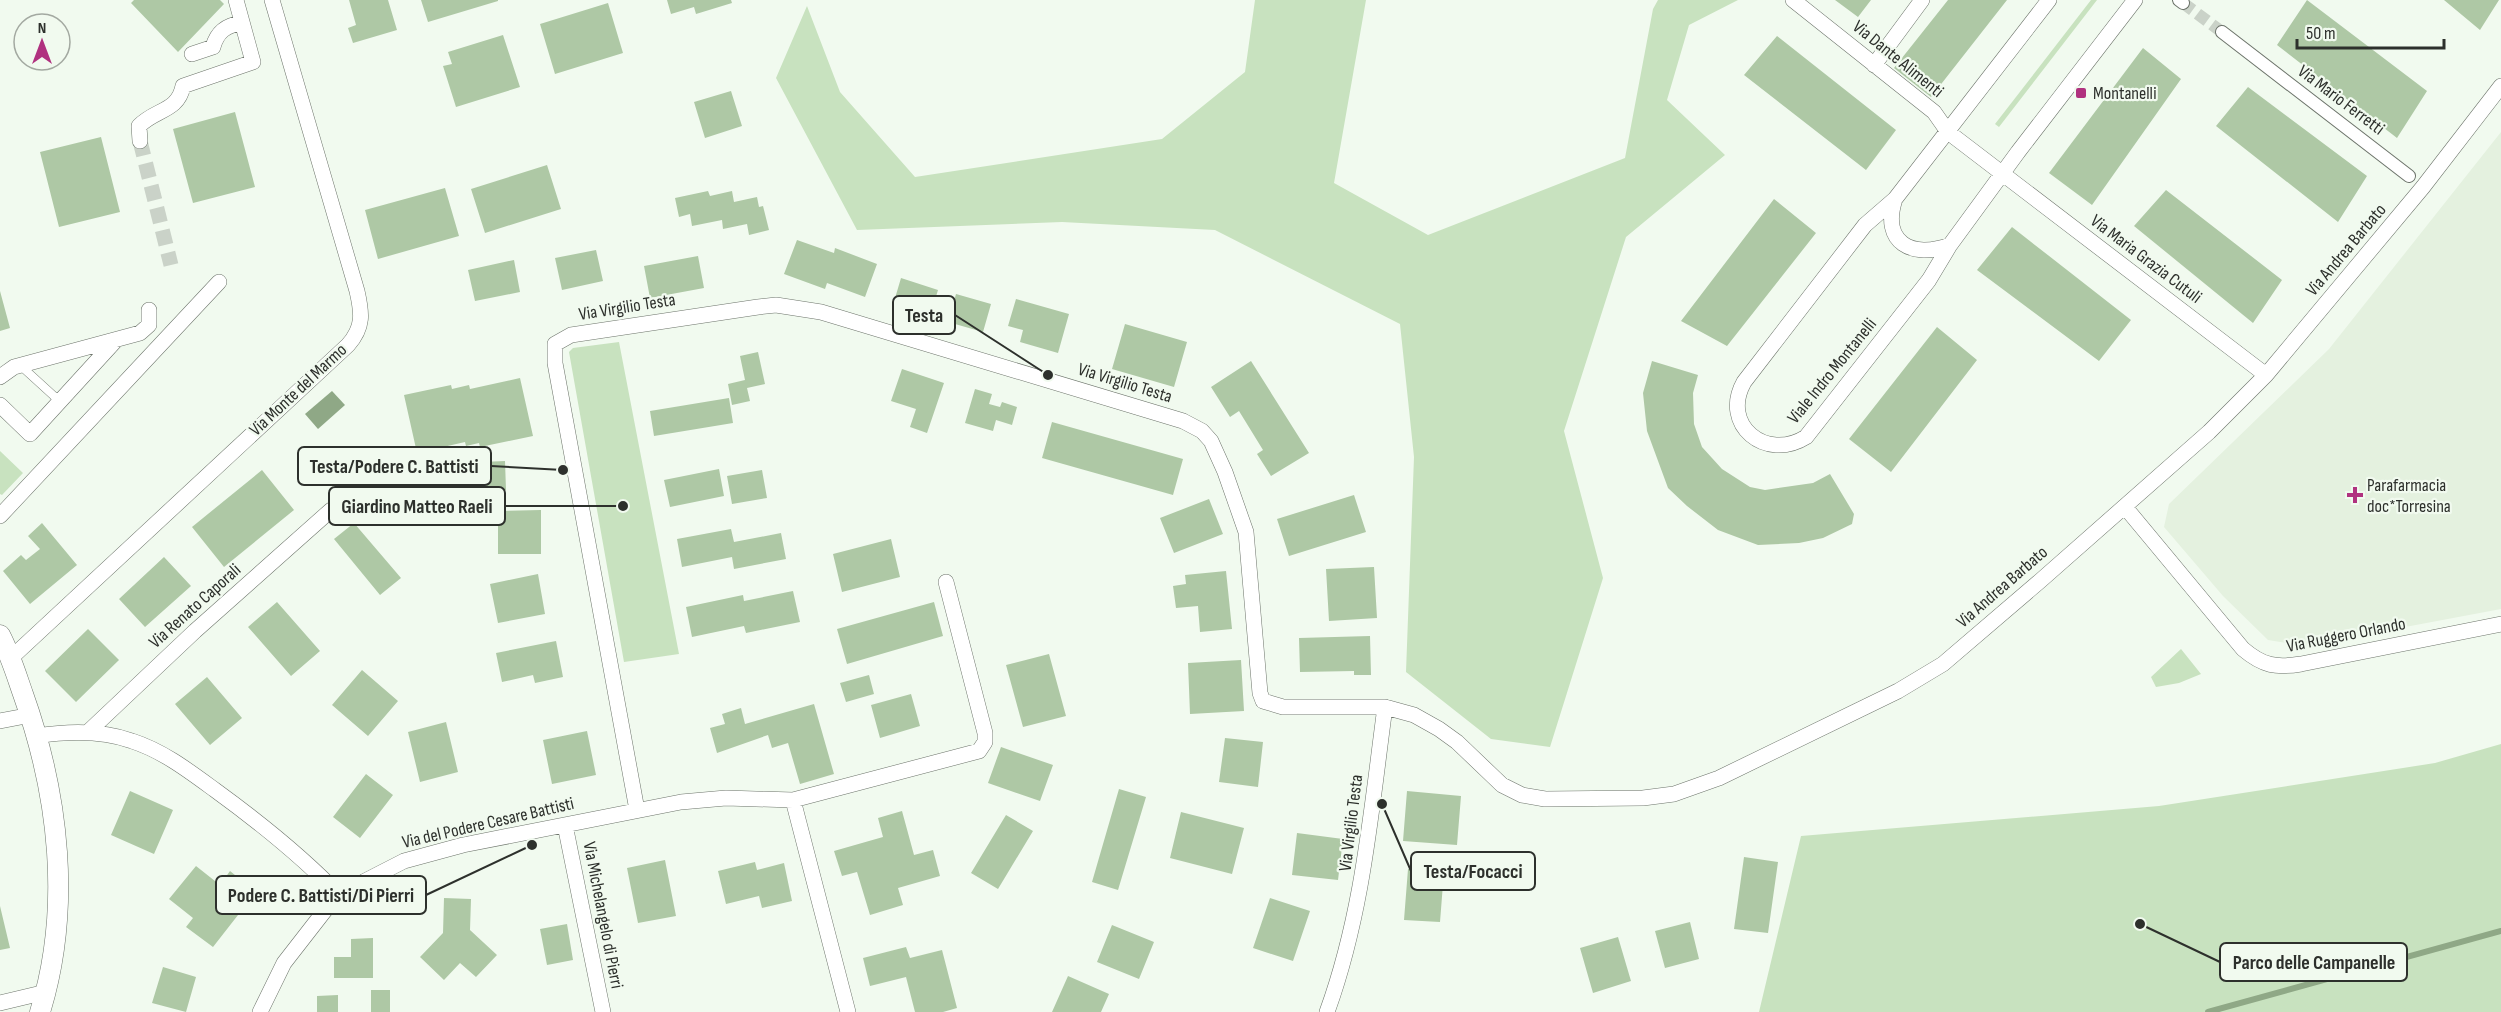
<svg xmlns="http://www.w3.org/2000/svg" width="2501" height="1012" font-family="'Sofia Sans Condensed',sans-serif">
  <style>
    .built { fill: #e4f1df }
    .green { fill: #c8e2bf }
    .water { fill: #8fa886 }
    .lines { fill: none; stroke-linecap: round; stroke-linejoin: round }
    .stream { stroke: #8fa886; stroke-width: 6 }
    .building { fill: #aec8a5 }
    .pedestrian-tunnel { stroke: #cad2c8; stroke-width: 12; stroke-dasharray: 12 6; stroke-linecap: butt }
    .minor-tunnel { stroke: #cad2c8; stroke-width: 15; stroke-dasharray: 15 8; stroke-linecap: butt }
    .service-casing { stroke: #6d746b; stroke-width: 9 }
    .pedestrian-casing { stroke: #6d746b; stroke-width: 14 }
    .minor-casing { stroke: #6d746b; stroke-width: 16 }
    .tertiary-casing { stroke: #6d746b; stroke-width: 21 }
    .service { stroke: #fff; stroke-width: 8 }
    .pedestrian { stroke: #fff; stroke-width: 12 }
    .minor { stroke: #fff; stroke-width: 15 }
    .tertiary { stroke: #fff; stroke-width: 20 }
    .poi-dot { fill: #b0317f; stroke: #f1faef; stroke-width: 2 }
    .labels { text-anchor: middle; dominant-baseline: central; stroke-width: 4.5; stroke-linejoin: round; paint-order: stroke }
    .street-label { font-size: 18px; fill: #2d302c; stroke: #f1faef }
    .poi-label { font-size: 18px; fill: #2d302c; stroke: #f1faef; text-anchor: start }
    .leader { fill: none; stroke: #2d302c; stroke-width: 2 }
    .callout-dot { fill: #2d302c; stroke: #f1faef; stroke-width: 2 }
    .callout { fill: #f1faef; stroke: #2d302c; stroke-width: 2 }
    .callout-label { font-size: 20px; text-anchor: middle; font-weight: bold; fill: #2d302c }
  </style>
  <rect width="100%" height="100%" fill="#f1faef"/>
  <path class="built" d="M2501,132V609L2304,646L2268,640L2223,596L2164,527L2169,504L2329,349Z"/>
  <path class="green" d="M1255,0H1366L1334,183L1428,235L1625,158L1653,9L1658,0H1738L1689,25L1667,100L1725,155L1626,237L1564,431L1603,578L1550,747L1491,739L1406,672L1414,457L1400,324L1215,230L1062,222L857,230L776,78L807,6L840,92L915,177L1162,139L1245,72Z
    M2091,0H2097L1999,127L1995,124Z
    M619,342L679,654L624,662L569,352L573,348Z
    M0,451L23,473L2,495L0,494Z
    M2181,649L2201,674L2179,683L2156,687L2151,677Z
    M2501,744V1012H1759L1801,836L2159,806L2435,763Z"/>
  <path class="water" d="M332,391L345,405L318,429L305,414Z"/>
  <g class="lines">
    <path class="stream" d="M2208,1012L2501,931"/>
  </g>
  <path class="building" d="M134,0H220L224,4L178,52L131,3Z
    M349,0H388L397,30L353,43L348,28L356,25Z
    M421,0H498V1L428,22Z
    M667,0H731L732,3L696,14L694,7L671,14Z
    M1835,0H1871L1858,17Z
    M1948,0H2007L1931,97L1894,68Z
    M2307,0L2427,91L2397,138L2277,45Z
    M2444,0H2499L2480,30Z
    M608,3L623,53L555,74L540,24Z
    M503,35L520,87L456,107L443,66L452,64L448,52Z
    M1777,36L1896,130L1866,170L1744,75Z
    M2143,48L2181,79L2092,205L2049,173Z
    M2248,87L2367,176L2338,222L2216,126Z
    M731,91L742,126L705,138L694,102Z
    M235,112L255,187L193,203L173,129Z
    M101,137L120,212L59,227L40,152Z
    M547,165L561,209L485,233L471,189Z
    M445,188L459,236L378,259L365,210Z
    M2166,190L2282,280L2253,323L2134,226Z
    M708,191L710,196L732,191L734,202L757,197L759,207L763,206L769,230L749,235L747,224L723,229L722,220L692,226L690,214L679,217L675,198Z
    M1774,199L1816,233L1727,346L1681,321Z
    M2012,227L2131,320L2099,361L1977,270Z
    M797,240L834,253L835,248L877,264L865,297L827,283L825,289L784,274Z
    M596,250L603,281L562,290L555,258Z
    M698,256L704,288L650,298L644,266Z
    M514,260L520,292L475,301L468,270Z
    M901,278L938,290L930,316L893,305Z
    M0,291L10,328L0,331Z
    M956,294L991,304L983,332L948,322Z
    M1016,299L1069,314L1058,353L1020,342L1023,330L1008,326Z
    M1125,324L1187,342L1174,387L1112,369Z
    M1937,327L1977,360L1891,472L1849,439Z
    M758,352L765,384L747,388L750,401L732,405L728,384L745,380L740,356Z
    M1251,361L1309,453L1271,476L1257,454L1263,450L1239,411L1230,417L1211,387Z
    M1652,361L1698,375L1693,393L1694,424L1702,447L1722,469L1750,487L1765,490L1813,483L1830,474L1854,514L1852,524L1823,538L1799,543L1758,545L1718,530L1687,506L1668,488L1647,431L1643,393Z
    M902,369L944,383L927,433L910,427L916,409L891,401Z
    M520,378L533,436L480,447L479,443L466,446L465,442L417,453L404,395L451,385L452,389L469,385L470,389Z
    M975,389L992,394L989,404L1000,407L1002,402L1017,407L1012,425L996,420L993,431L965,423Z
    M729,398L733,423L654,436L650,411Z
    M1052,422L1183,459L1173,495L1042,458Z
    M505,461L506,490L414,493L413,465Z
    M719,469L724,496L670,507L664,480Z
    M262,470L294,510L224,567L192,527Z
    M762,470L767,498L732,504L727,476Z
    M1354,495L1366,532L1289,556L1277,519Z
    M1209,499L1223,534L1174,553L1160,518Z
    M541,510V554H498V511Z
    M42,523L77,565L30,604L3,571L21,555L26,560L40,549L28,536Z
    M354,523L401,578L380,595L334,539Z
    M731,529L734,542L781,533L786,559L734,569L732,557L682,567L677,539Z
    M891,539L900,577L842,592L833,554Z
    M164,557L191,586L145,627L119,599Z
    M1374,567L1377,618L1329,621L1326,569Z
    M1226,571L1232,629L1200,632L1198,606L1176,608L1173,586L1186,584L1185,575Z
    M538,574L545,614L498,623L490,584Z
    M793,591L800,622L746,633L744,626L692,637L686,607L743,595L744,601Z
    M277,602L320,651L291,676L248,627Z
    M934,602L943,636L847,664L837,629Z
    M88,629L119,660L76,702L45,671Z
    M1370,636L1371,675H1354V671L1300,672L1299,638Z
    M556,641L563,677L535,683L533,675L502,682L496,653Z
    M1049,654L1066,716L1023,727L1006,665Z
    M1241,660L1244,711L1190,714L1188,663Z
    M362,670L398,701L368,736L332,705Z
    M869,675L874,694L846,702L840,683Z
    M207,677L242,718L210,745L175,704Z
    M911,694L920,726L880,738L871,705Z
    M814,704L834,774L800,784L788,743L772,748L768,735L717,753L710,728L725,724L722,714L741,708L745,724Z
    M446,722L458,772L420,782L408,732Z
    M587,731L596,775L552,784L543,740Z
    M1225,738L1263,742L1258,787L1219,782Z
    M1001,747L1053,765L1040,801L988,783Z
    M366,774L393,795L360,838L333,817Z
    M1119,789L1146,797L1118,890L1092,882Z
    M130,791L173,810L154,854L111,835Z
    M1407,791L1461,796L1457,845L1403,841Z
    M902,811L914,855L933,850L940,876L898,888L903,905L870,915L857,872L842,876L834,851L883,837L878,818Z
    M1181,812L1244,828L1232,874L1170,858Z
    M1006,815L1033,831L998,889L971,873Z
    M1297,833L1343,839L1338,880L1292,875Z
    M1744,857L1778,862L1768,933L1734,929Z
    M665,860L676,916L638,923L627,868Z
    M755,862L757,870L784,863L792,901L762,908L759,896L726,904L718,871Z
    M196,866L220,885L230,871L256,892L213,947L186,927L193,918L169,899Z
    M1408,869L1444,871L1440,922L1404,920Z
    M444,898L471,899L470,930L497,955L476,977L460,963L444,980L420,957L443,933Z
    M1270,898L1310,911L1293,961L1253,948Z
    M0,906L10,948L0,950Z
    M1690,922L1699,959L1665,968L1655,931Z
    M567,924L573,960L547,965L540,929Z
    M1112,925L1154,942L1139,979L1097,962Z
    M1618,937L1631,981L1593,993L1580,948Z
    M373,938V978H334V957H351V939Z
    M906,947L910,958L942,950L957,1008L943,1012H915L906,977L870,986L863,958Z
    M163,967L196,977L186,1012L152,1003Z
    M1068,976L1109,994L1101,1012H1052Z
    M371,990H390V1012H371Z
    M338,995V1012H317V996Z"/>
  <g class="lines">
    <path class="pedestrian-tunnel" d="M2183,3L2222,32"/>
    <path class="minor-tunnel" d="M140,141L171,265"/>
    <g class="service-casing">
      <path id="service" d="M21,366L55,397H64"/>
    </g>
    <g class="pedestrian-casing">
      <path id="pedestrian" d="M2179,0L2183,3
        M2222,32L2409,176"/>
    </g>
    <g class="minor-casing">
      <path id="minor" d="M1793,0L1934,112L1948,132L2266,375
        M2049,0L1895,199L1865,225L1744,382C1720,425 1766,462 1806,437L1929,280L1950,245L2018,152L2135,0
        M192,54L213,47C217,32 226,25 242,23
        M1874,65L1922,0
        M140,141L139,126C155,109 178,112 183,86L253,62L236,0
        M1895,199C1881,243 1912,259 1950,245
        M0,377L14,367L140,333L149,325V310
        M0,405L30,434L116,340
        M2125,507L2243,649C2263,666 2276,668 2301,664L2501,624
        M0,516L219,282
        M11,658L348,345C364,327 362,313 357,291L272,0
        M1385,707L1414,715L1439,729L1457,742L1502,785L1522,795L1545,799L1643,798L1674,794L1719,778L1898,691L1943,664L2040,581L2209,432L2266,375L2423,187L2501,86
        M0,721L31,715
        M88,732L195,631L331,510
        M37,736C69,731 101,730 132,741C163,751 189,771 215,790C259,822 303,857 341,897
        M793,800L848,1012
        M637,810L555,363V344L571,335L758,307L776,305L821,312L1183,421L1202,431L1211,441L1225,472L1246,532L1260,693L1263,701L1283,707H1385C1371,811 1363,913 1327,1012
        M565,825L603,1012
        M0,1003L46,992
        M260,1012L284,963L326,909L365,881L404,861L463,845L681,802L726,798L793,800L979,751L985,742V733L946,582"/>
    </g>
    <g class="tertiary-casing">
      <path id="tertiary" d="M0,635C10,654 16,674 23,694C59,795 72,908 40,1012"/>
    </g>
    <use href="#service" class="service"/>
    <use href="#pedestrian" class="pedestrian"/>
    <use href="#minor" class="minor"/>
    <use href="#tertiary" class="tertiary"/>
  </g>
  <g class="poi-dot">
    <rect x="2075" y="87" width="12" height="12" rx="3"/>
    <path d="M2352 486h6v6h6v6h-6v6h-6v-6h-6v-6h6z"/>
  </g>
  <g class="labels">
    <g class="street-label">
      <text transform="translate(1898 59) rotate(39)">Via Dante Alimenti</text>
      <text transform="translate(2341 100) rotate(37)">Via Mario Ferretti</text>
      <text transform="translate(2346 250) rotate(-50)">Via Andrea Barbato</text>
      <text transform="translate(2146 259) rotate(37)">Via Maria Grazia Cutuli</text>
      <text transform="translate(627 307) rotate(-9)">Via Virgilio Testa</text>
      <text transform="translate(1832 371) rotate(-51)">Viale Indro Montanelli</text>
      <text transform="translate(1125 383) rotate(17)">Via Virgilio Testa</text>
      <text transform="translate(298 390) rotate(-43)">Via Monte del Marmo</text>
      <text transform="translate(2002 587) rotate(-41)">Via Andrea Barbato</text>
      <text transform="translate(195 606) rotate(-42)">Via Renato Caporali</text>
      <text transform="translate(2346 635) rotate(-11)">Via Ruggero Orlando</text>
      <text transform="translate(488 823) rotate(-13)">Via del Podere Cesare Battisti</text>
      <text transform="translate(1351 823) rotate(-83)">Via Virgilio Testa</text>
      <text transform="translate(603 915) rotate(79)">Via Michelangelo di Pierri</text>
    </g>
    <g class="poi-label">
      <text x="2093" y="93">Montanelli</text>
      <text x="2367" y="485">Parafarmacia<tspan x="2367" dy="21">doc*Torresina</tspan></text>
    </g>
  </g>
  <path class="leader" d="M1048 375L955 315M563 470L491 466M623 506L505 506M1382 804L1411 871M532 845L426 895M2140 924L2220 962"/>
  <g class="callout-dot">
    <circle cx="1048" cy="375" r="6"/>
    <circle cx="563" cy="470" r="6"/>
    <circle cx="623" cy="506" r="6"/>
    <circle cx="1382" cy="804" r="6"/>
    <circle cx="532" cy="845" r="6"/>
    <circle cx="2140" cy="924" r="6"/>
  </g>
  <g class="callout">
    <rect x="893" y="296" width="62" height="38" rx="6"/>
    <rect x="298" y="447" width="193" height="38" rx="6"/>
    <rect x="329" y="487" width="176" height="38" rx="6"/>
    <rect x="1411" y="852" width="124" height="38" rx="6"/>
    <rect x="216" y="876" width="210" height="38" rx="6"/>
    <rect x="2220" y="943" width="187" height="38" rx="6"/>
  </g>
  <g class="callout-label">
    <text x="924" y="322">Testa</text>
    <text x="394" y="473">Testa/Podere C. Battisti</text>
    <text x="417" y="513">Giardino Matteo Raeli</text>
    <text x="1473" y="878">Testa/Focacci</text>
    <text x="321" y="902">Podere C. Battisti/Di Pierri</text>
    <text x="2314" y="969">Parco delle Campanelle</text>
  </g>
  <g transform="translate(42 42)"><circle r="28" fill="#f1faef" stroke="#a3a9a1" stroke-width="1.5"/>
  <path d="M0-4.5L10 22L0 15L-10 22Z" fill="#b0317f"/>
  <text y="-9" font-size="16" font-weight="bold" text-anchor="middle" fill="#2d302c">N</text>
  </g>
  <path d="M2297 39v9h147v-9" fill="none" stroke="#2d302c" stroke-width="3"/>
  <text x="2306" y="39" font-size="18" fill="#2d302c" stroke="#f1faef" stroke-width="4.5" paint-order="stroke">50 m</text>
</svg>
